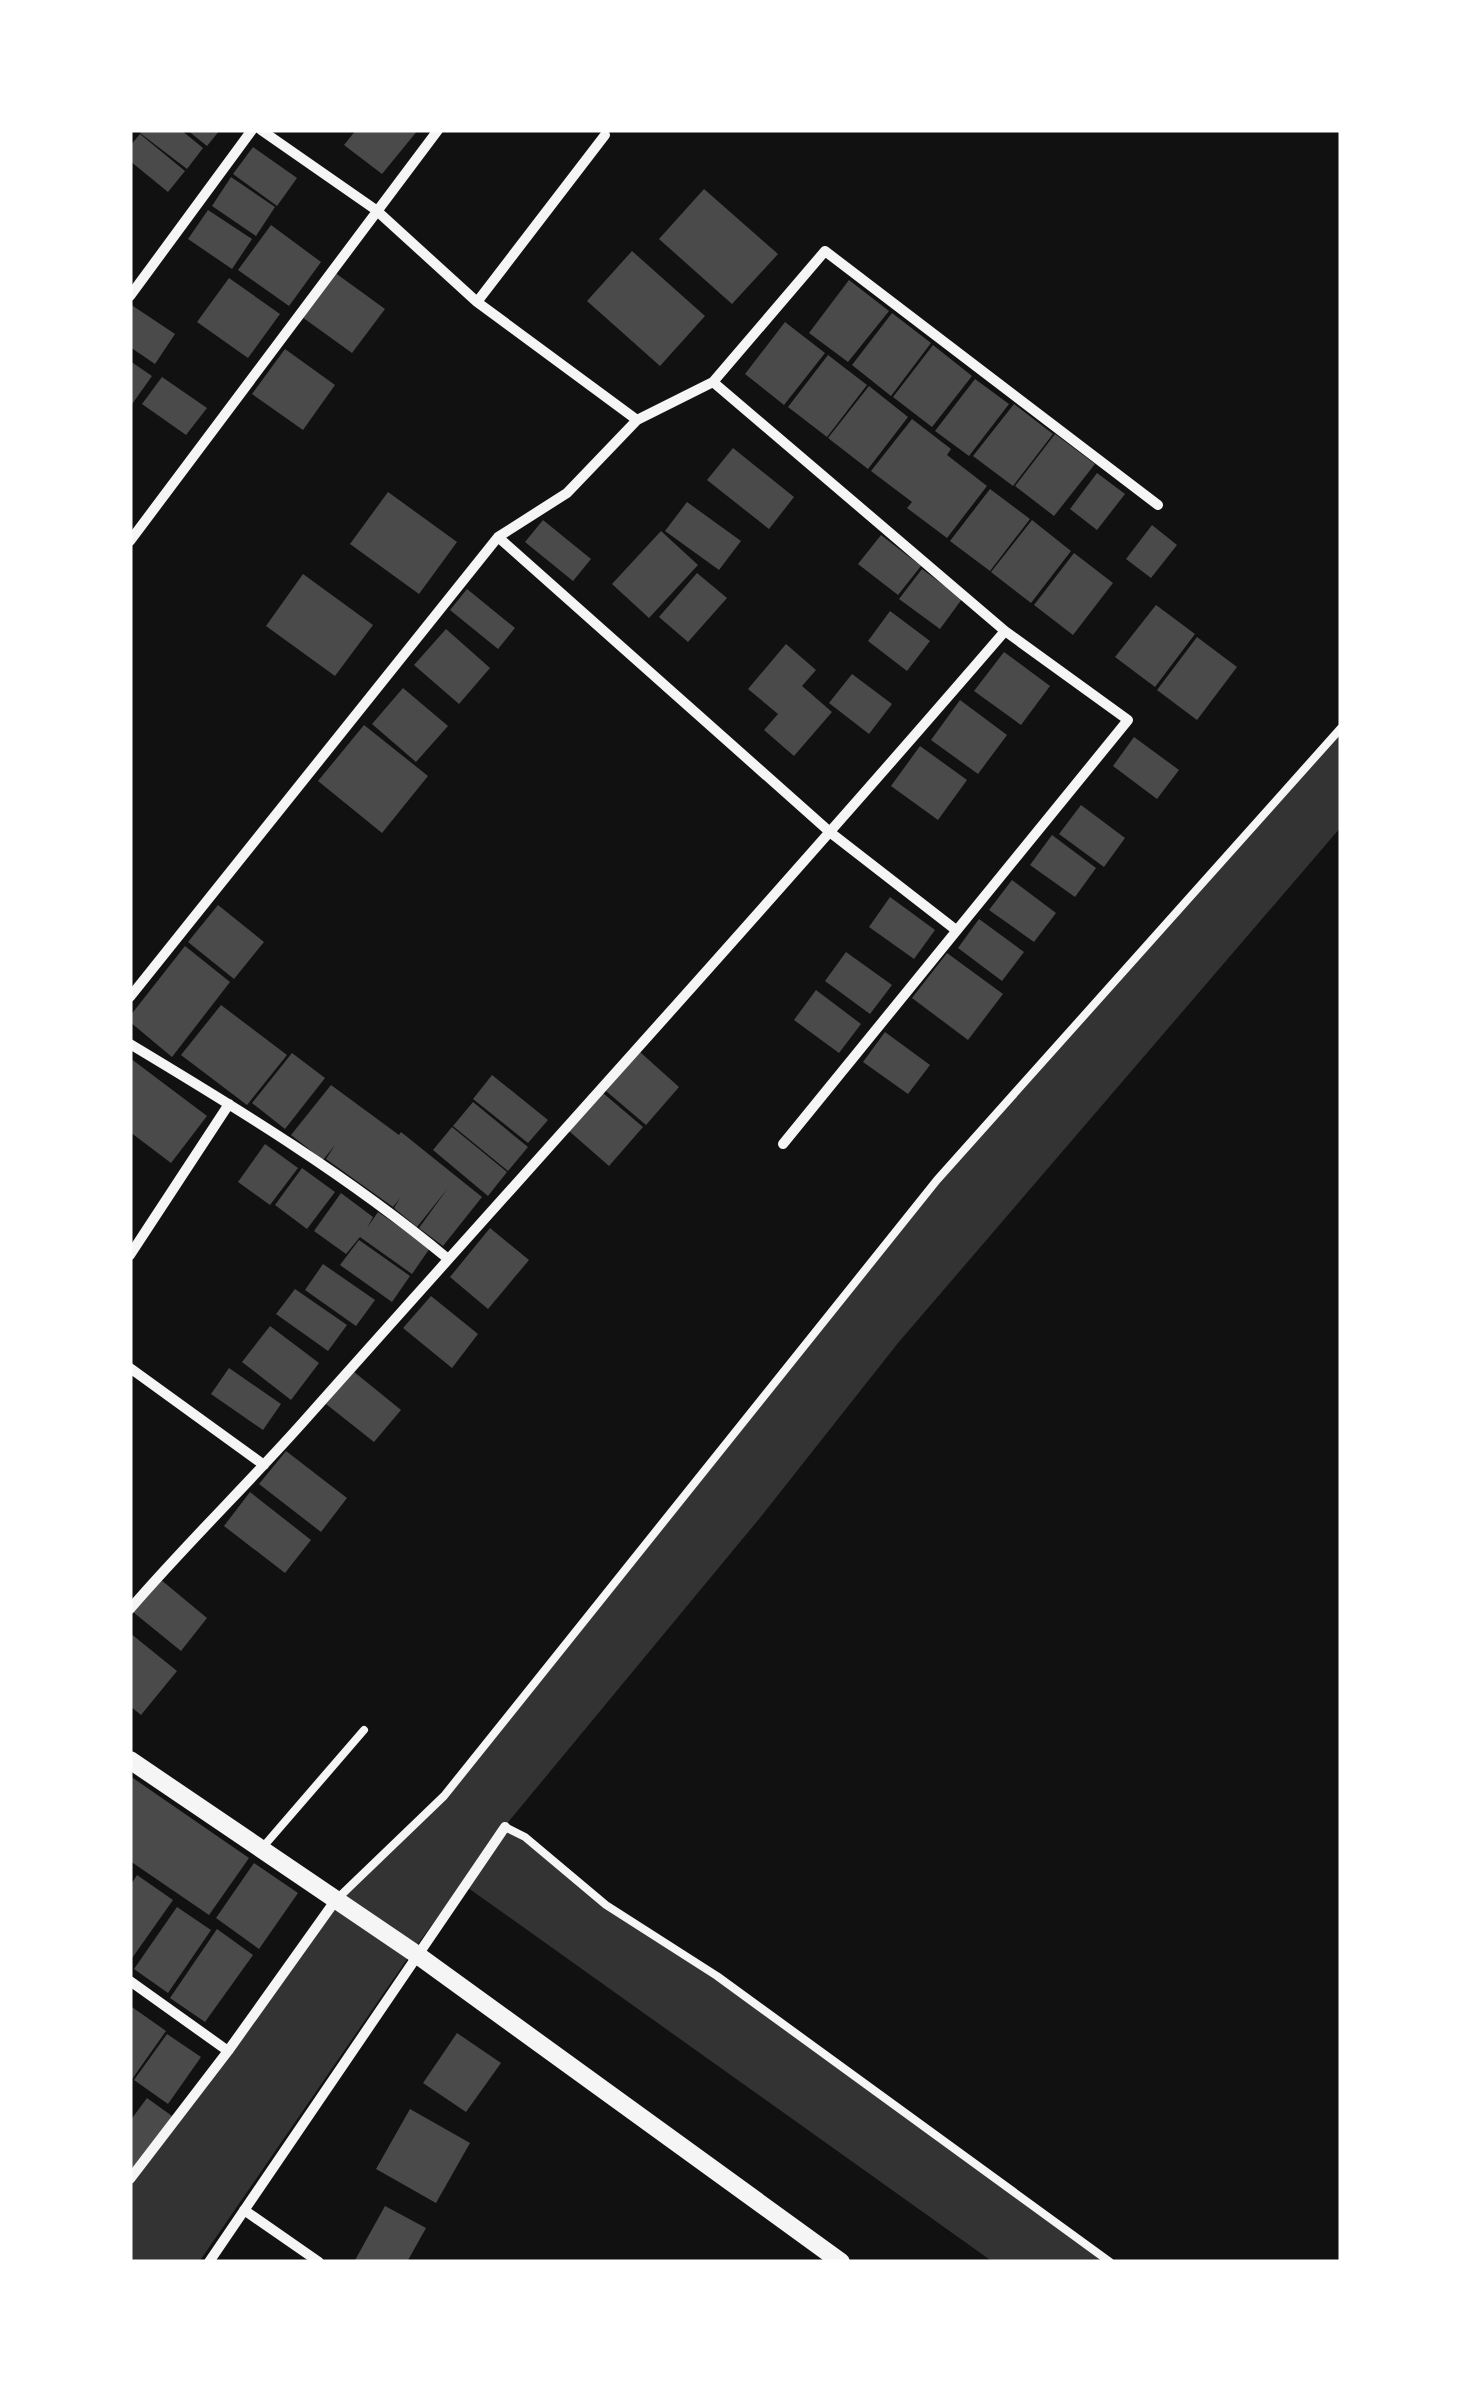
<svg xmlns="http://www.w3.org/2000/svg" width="1471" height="2392" font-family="'Work Sans',sans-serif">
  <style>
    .water { fill: #333 }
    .building { fill: #4a4a4a }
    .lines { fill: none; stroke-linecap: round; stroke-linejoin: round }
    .service { stroke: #f5f5f5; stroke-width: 8 }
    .minor { stroke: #f5f5f5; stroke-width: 10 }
    .tertiary { stroke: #f5f5f5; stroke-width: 18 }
  </style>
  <rect width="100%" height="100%" fill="#111"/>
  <path class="water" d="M1341,728V827L898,1343L759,1519L505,1826L525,1837L606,1905L717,1976L1110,2262H993L464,1885L479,1860L412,1952L199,2262H130V2179L335,1901L444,1796L937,1180Z"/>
  <path class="building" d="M143,130H181L203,148L187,169L140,133Z
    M187,130H220L207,146Z
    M356,130H418L382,174L344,145Z
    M140,134L185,171L168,192L130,161V146Z
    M253,147L297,178L277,206L233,174Z
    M231,177L275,207L256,236L212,206Z
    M704,189L778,254L732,304L659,239Z
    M208,210L252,239L232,269L188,239Z
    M271,225L321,262L289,306L238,270Z
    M632,251L705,316L660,366L587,301Z
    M334,272L385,309L352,353L302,317Z
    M229,278L280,314L248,358L197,322Z
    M849,280L889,311L848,362L809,333Z
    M130,304L175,334L155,364L130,347Z
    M892,313L931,343L891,396L852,365Z
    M785,322L825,353L784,405L745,374Z
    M933,345L972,376L932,427L893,397Z
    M285,349L335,385L303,430L252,394Z
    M828,355L867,385L827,437L788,407Z
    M130,361L152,376L130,407Z
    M162,377L207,408L186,435L142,404Z
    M975,379L1009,404L969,456L935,431Z
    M869,386L908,417L868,469L828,438Z
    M1014,404L1053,434L1013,486L973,456Z
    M912,419L951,449L947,455L987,486L947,538L907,508L912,502L871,471Z
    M1055,434L1095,464L1054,516L1015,486Z
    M733,448L794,497L769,529L707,480Z
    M1097,473L1125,494L1097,530L1070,509Z
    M990,489L1030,519L990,571L950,541Z
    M388,492L457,542L419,594L350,544Z
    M687,502L741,541L719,570L665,531Z
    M543,520L591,559L573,581L525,542Z
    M1032,520L1071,551L1031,603L991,572Z
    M1152,525L1177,545L1151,578L1126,559Z
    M661,531L698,565L649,618L612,584Z
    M881,535L921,566L898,595L858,564Z
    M1074,553L1113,583L1073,635L1034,605Z
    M922,569L962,599L940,629L899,599Z
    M697,573L727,598L688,642L659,617Z
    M303,574L373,625L335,676L266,626Z
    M467,589L515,628L498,649L450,610Z
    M1156,605L1195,634L1155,687L1115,657Z
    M890,611L930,641L907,671L868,641Z
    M446,629L490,668L459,704L414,665Z
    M1197,637L1237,667L1197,720L1157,690Z
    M786,644L816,670L802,686L832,712L794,756L764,730L778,714L748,689Z
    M1004,652L1050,686L1021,725L974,691Z
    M852,674L892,704L869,734L829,703Z
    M403,688L448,726L416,762L372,724Z
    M960,700L1007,735L978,774L931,740Z
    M364,725L428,776L382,833L318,781Z
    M1134,737L1179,770L1157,799L1113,766Z
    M920,746L967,780L938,820L891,786Z
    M1081,805L1125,838L1104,867L1059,834Z
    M1052,835L1096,868L1075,897L1030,865Z
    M1012,880L1056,913L1034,942L989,910Z
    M890,897L935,930L914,959L869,927Z
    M218,905L264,942L234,979L188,942Z
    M979,919L1024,952L1002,981L958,948Z
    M185,946L230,982L172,1057L130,1022V1016Z
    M846,952L892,985L870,1014L825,981Z
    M947,953L1003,994L968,1040L912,998Z
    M816,990L861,1024L839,1053L794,1020Z
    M221,1005L287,1055L247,1105L181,1055Z
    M885,1032L930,1065L908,1094L863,1062Z
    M640,1052L679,1087L646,1125L606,1091Z
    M292,1053L325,1078L285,1129L252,1103Z
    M130,1058L207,1116L171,1163L130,1132Z
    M492,1075L548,1120L528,1143L473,1099Z
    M331,1085L399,1135L401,1132L482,1197L443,1246L419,1228L448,1188L417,1227L394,1208L400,1198L393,1207L326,1159L335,1145L323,1160L291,1135Z
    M603,1093L643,1127L609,1166L569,1131Z
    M473,1102L528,1147L508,1171L453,1126Z
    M452,1127L507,1172L488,1196L433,1150Z
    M265,1144L298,1168L270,1205L238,1182Z
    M302,1168L335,1192L307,1229L275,1205Z
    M341,1193L373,1217L367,1228L378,1212L430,1248L412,1274L360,1237L346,1254L314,1231Z
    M490,1228L529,1260L488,1309L450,1277Z
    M359,1240L410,1276L392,1302L340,1265Z
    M323,1264L375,1300L356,1326L305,1290Z
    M295,1289L347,1325L328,1351L276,1314Z
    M431,1296L478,1334L452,1368L403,1328Z
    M270,1326L319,1363L291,1400L242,1362Z
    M229,1368L281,1404L263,1430L211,1394Z
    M353,1371L401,1410L374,1442L326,1404Z
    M286,1451L347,1498L321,1532L259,1484Z
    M250,1492L311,1540L285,1573L224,1526Z
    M160,1579L207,1618L181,1651L133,1612Z
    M130,1633L177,1671L141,1715L130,1706Z
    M130,1776L249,1858L209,1915L130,1861Z
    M254,1863L298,1893L259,1949L216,1918Z
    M137,1875L173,1900L130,1961V1886Z
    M177,1907L211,1930L168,1993L134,1969Z
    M217,1929L253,1955L205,2022L170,1998Z
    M132,2007L166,2031L130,2082V2010Z
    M457,2033L501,2063L466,2112L423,2083Z
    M167,2034L201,2057L168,2104L134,2080Z
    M147,2098L172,2116L130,2176V2121Z
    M410,2109L470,2143L436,2203L376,2169Z
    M385,2206L426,2228L407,2262H354Z"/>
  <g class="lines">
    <path class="service" d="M505,1827L525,1837L606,1905L717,1976L1110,2262
      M263,1847L364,1730
      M338,1898L444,1796L937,1180L1341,728"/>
    <path class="minor" d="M261,130L376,210L477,302L637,420
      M130,296L252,130
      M477,302L605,135
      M713,382L1005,631L1128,720L783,1144
      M498,537L831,833L956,930
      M130,541L438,130
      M130,997L498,537L567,493L637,420L713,382L825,251L1158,505
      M130,1044C240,1110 348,1176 447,1258
      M130,1255L229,1104
      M130,1368L264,1465
      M130,1609C186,1544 247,1485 304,1421C538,1158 775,898 1005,631
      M130,1981L228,2051
      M130,2179L228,2051L335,1901
      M244,2210L319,2262
      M209,2262L505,1827"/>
    <path class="tertiary" d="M130,1760L416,1954L841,2262"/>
  </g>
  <rect width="1471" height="2392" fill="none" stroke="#ffffff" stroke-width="265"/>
</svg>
